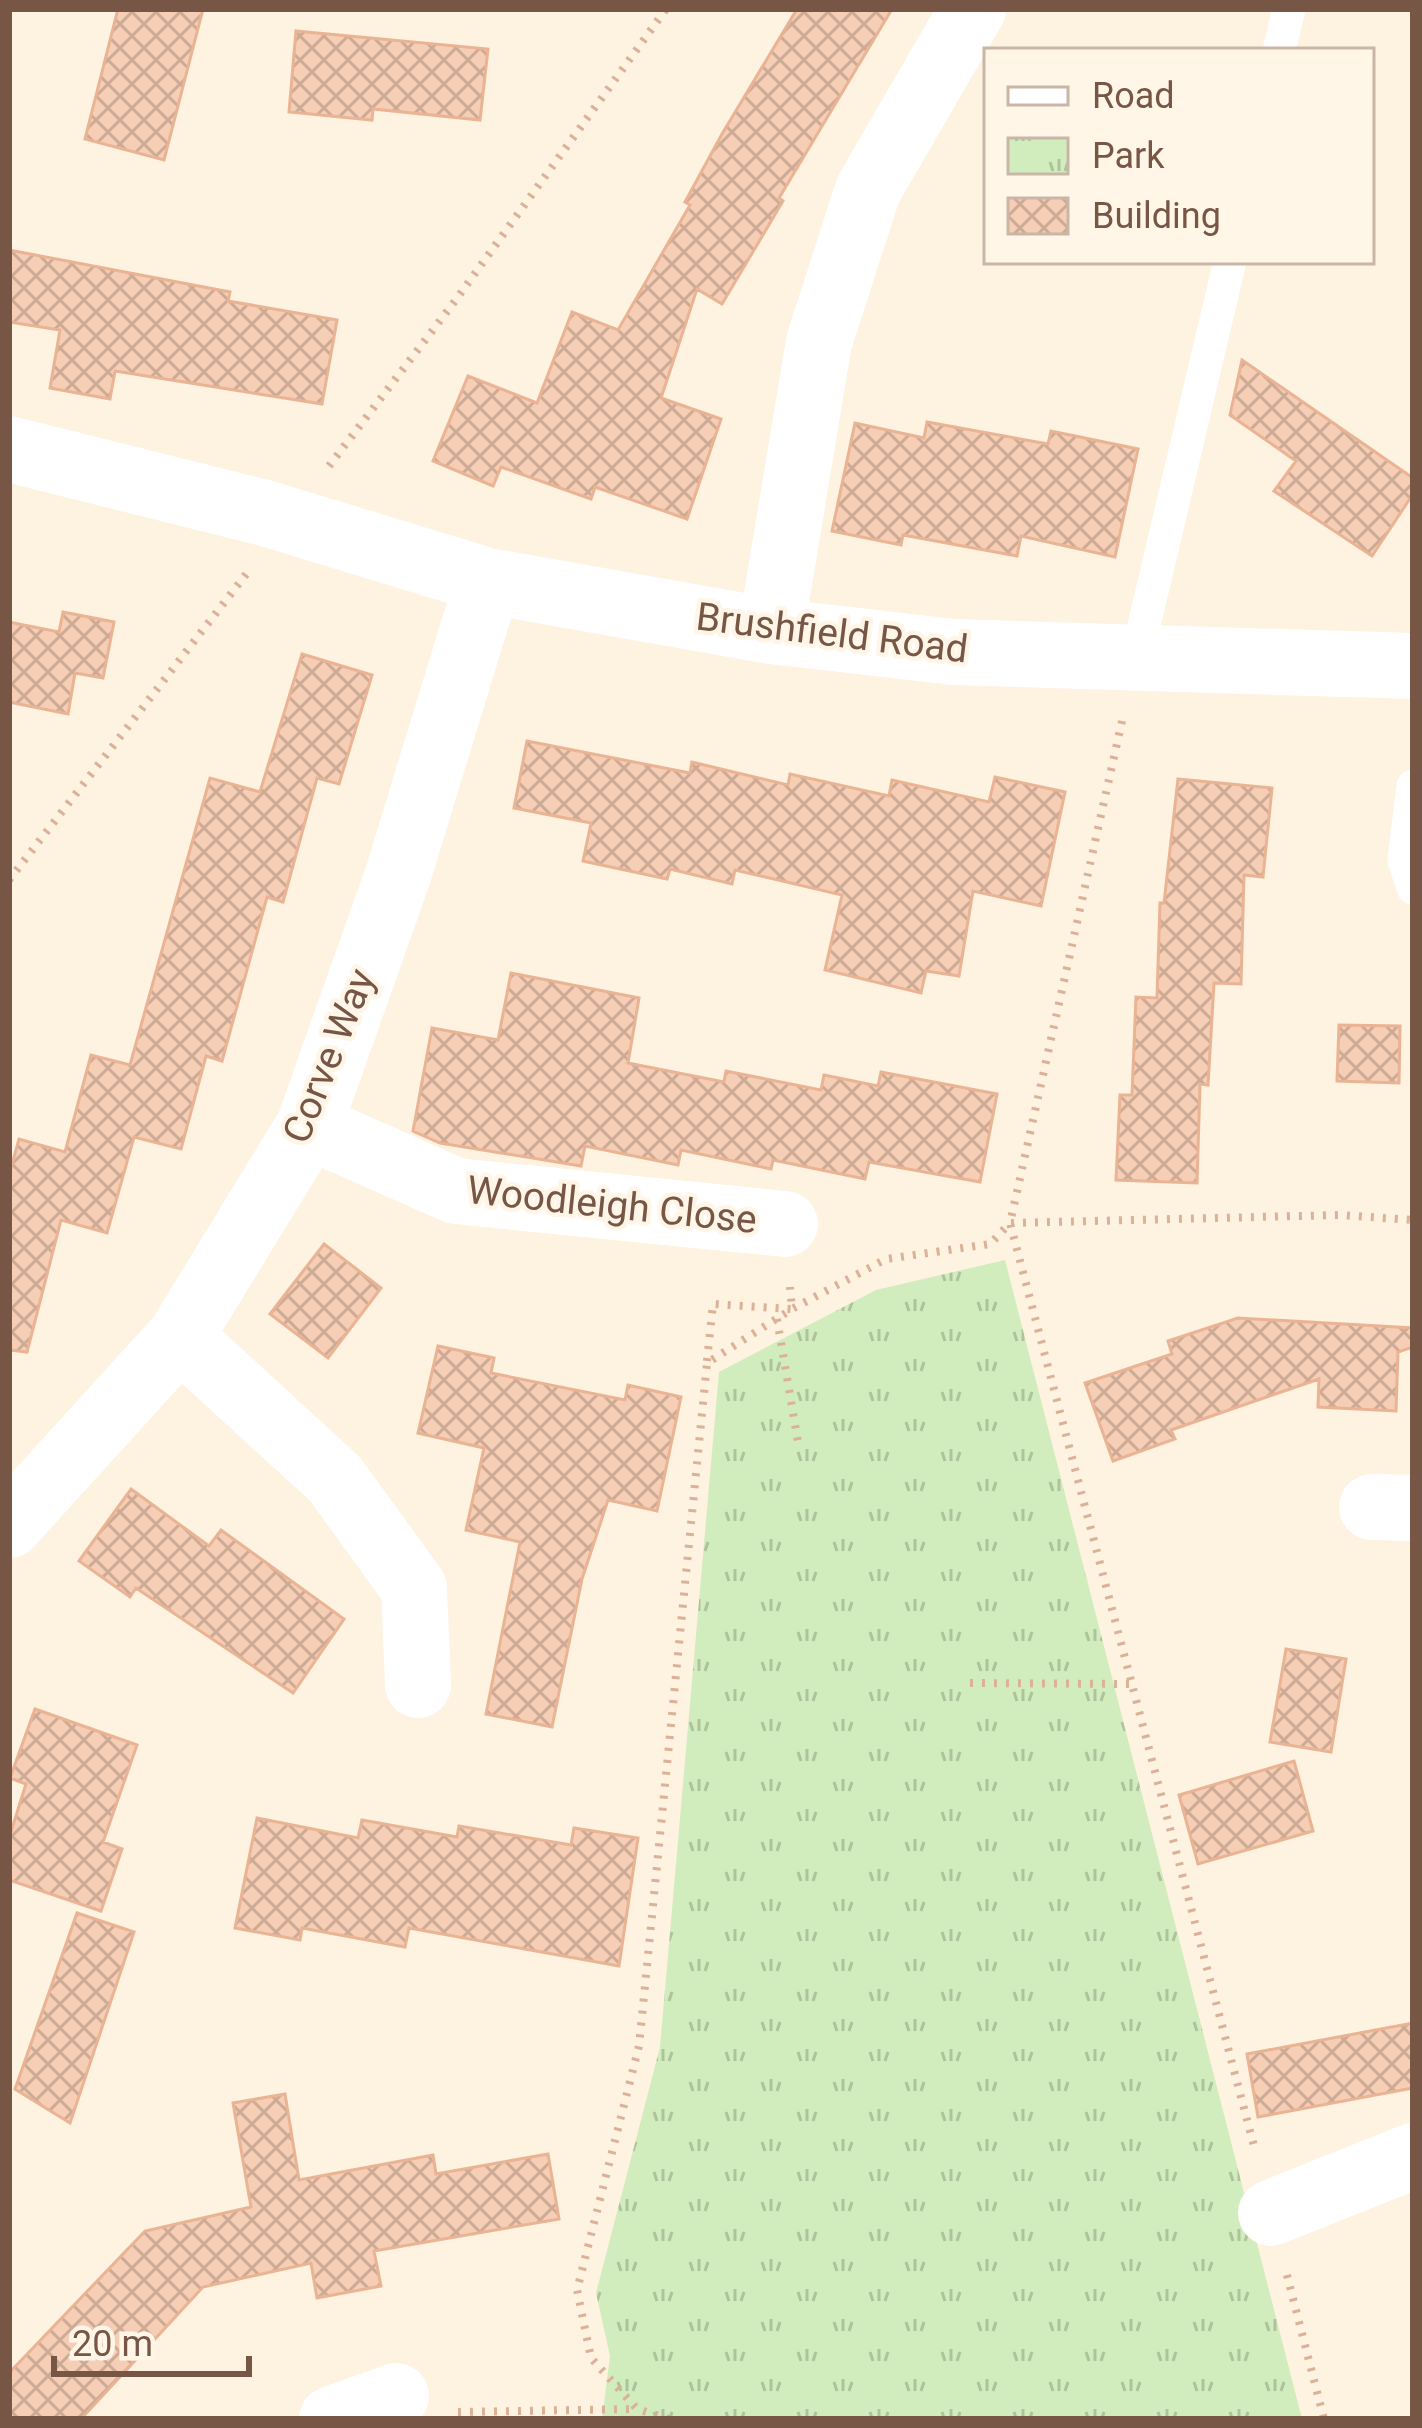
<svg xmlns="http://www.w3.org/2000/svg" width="1422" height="2428" font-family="Roboto,sans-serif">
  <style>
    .park { fill: url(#park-tufts) }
    .building { fill: url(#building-cross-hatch); stroke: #eab494; stroke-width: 3 }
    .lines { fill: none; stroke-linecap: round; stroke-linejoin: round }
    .path { stroke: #dbb298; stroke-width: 8; stroke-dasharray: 3 9; stroke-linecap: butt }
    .service { stroke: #fff; stroke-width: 33 }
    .minor { stroke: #fff; stroke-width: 66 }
    .labels { text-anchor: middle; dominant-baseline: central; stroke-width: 9; stroke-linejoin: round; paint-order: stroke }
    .street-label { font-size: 39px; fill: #775645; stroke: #fff6e8 }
  </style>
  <defs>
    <pattern id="park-tufts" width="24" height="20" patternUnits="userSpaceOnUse" patternTransform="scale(3)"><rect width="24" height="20" fill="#d1edbd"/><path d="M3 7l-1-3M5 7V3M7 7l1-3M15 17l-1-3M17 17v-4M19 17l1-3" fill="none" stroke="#aec39b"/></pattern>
    <pattern id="building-cross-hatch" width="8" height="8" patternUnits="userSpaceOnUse" patternTransform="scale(3)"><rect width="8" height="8" fill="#f6ceb5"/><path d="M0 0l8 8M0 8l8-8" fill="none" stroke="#ccaa95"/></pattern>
  </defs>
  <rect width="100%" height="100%" fill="#fef2e0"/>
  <path class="park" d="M1005,1260L1302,2419H602L610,2356L596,2293L660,2047L719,1372L876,1290Z"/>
  <path class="building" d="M118,9H203L164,160L85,139Z
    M797,9H892L779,198L783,201L722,304L697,289L661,398L721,419L687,519L595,487L591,499L501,467L493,486L433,461L468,376L537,403L572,312L618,330L690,205L685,202L722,134Z
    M296,31L488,49L480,120L373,109L372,120L289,112Z
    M9,250L230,292L228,301L337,320L322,404L115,371L110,399L50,388L60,330L9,322Z
    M1242,360L1413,478V494L1372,556L1274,491L1296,461L1230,415Z
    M927,422L1048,444L1051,431L1138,449L1115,557L1021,536L1017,556L903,535L901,545L832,531L855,423L924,438Z
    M63,612L114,622L103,678L75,673L68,714L9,702V622L59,632Z
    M302,654L372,675L339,784L317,778L283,902L267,897L222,1061L206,1056L181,1149L134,1137L107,1233L61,1220L27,1352L9,1350V1175L19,1139L65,1152L91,1055L130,1065L210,778L260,792Z
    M527,741L690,773L692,762L788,785L790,774L889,796L892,780L989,802L995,777L1065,792L1041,906L973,891L959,976L926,971L921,993L825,970L842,895L735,870L732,884L670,869L667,879L583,861L591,823L514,808Z
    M1178,779L1272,788L1263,877L1244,875L1241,984L1214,983L1208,1085L1200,1084L1197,1183L1116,1180L1120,1095H1132L1136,997L1157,998L1160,903H1164Z
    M511,973L639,998L628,1063L724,1082L726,1071L821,1090L824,1075L878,1086L881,1072L997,1094L980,1182L869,1162L865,1179L773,1160L771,1169L681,1150L678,1165L585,1146L581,1166L440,1143L413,1131L432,1028L498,1040Z
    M1339,1025L1400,1026L1399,1083L1337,1081Z
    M324,1244L381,1288L328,1358L270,1314Z
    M1238,1318L1413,1328V1347L1398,1352L1396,1411L1318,1407L1319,1379L1171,1430L1175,1439L1113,1461L1085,1383L1172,1354L1168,1341Z
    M438,1346L494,1358L491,1373L625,1400L628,1385L681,1397L657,1511L608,1500L582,1579L552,1727L486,1714L520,1542L466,1530L484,1448L418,1433Z
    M131,1489L209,1546L221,1530L344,1619L293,1693L136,1588L130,1597L79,1561Z
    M1286,1649L1346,1659L1331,1752L1270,1742Z
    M35,1709L137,1745L103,1842L122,1849L101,1911L9,1880V1838L26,1784L10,1778Z
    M1294,1761L1313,1831L1198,1864L1179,1795Z
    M257,1818L358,1838L362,1820L457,1837L459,1826L571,1845L574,1828L638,1838L619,1966L409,1928L405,1947L302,1928L300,1940L235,1928Z
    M77,1913L134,1932L70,2123L15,2089Z
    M1413,2023V2088L1258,2117L1247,2054Z
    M285,2094L299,2180L433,2155L436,2174L548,2154L559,2219L374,2251L381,2286L317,2298L311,2263L203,2287L81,2419H9V2373L145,2231L251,2207L233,2103Z"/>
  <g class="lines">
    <path class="path" d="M329,466L455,301L666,9
      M1122,721L1010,1223L1255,2150
      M9,880L247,573
      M777,1319L798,1442
      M707,1361L713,1304L792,1309L790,1287
      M970,1683L1131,1684
      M1287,2275L1324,2419
      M458,2412L635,2409
      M669,2419L637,2409L591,2358L577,2290L639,2046L707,1363L792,1309L886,1259L990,1244L1010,1223L1340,1215L1413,1220"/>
    <path class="service" d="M1279,51L1289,9
      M1137,655L1230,261
      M1413,786L1404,860L1413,888"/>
    <path class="minor" d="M9,449L265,513L488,581L771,631L954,652L1413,666
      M771,631L819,342L868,190L973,9
      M309,1126L456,1191L785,1224
      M180,1337L335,1479L414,1588L418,1685
      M1372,1507L1413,1508
      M9,1525L180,1337L309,1126L398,875L488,581
      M1271,2213L1413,2156
      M332,2419L396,2396"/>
  </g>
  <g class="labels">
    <g class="street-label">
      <text transform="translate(832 633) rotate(7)">Brushfield Road</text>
      <text transform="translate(329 1056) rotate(-68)">Corve Way</text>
      <text transform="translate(612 1205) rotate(6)">Woodleigh Close</text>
    </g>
  </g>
  <rect width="1422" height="2428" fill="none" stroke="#775645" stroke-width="24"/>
  <rect x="984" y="48" width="390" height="216" fill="#fff6e8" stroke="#c9b6a7" stroke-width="3"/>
  <rect x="1008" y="87" width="60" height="18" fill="#ffffff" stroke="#c9b6a7" stroke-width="3"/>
  <text x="1092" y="108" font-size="36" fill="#775645">Road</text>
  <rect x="1008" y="138" width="60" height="36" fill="url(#park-tufts)" stroke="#c9b6a7" stroke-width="3"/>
  <text x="1092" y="168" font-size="36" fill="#775645">Park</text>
  <rect x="1008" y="198" width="60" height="36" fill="url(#building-cross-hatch)" stroke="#c9b6a7" stroke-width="3"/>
  <text x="1092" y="228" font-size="36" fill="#775645">Building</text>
  <path d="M54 2356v18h195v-18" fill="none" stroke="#775645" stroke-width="6"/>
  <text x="72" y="2356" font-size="36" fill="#775645" stroke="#fff6e8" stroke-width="9" paint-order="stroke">20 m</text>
</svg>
